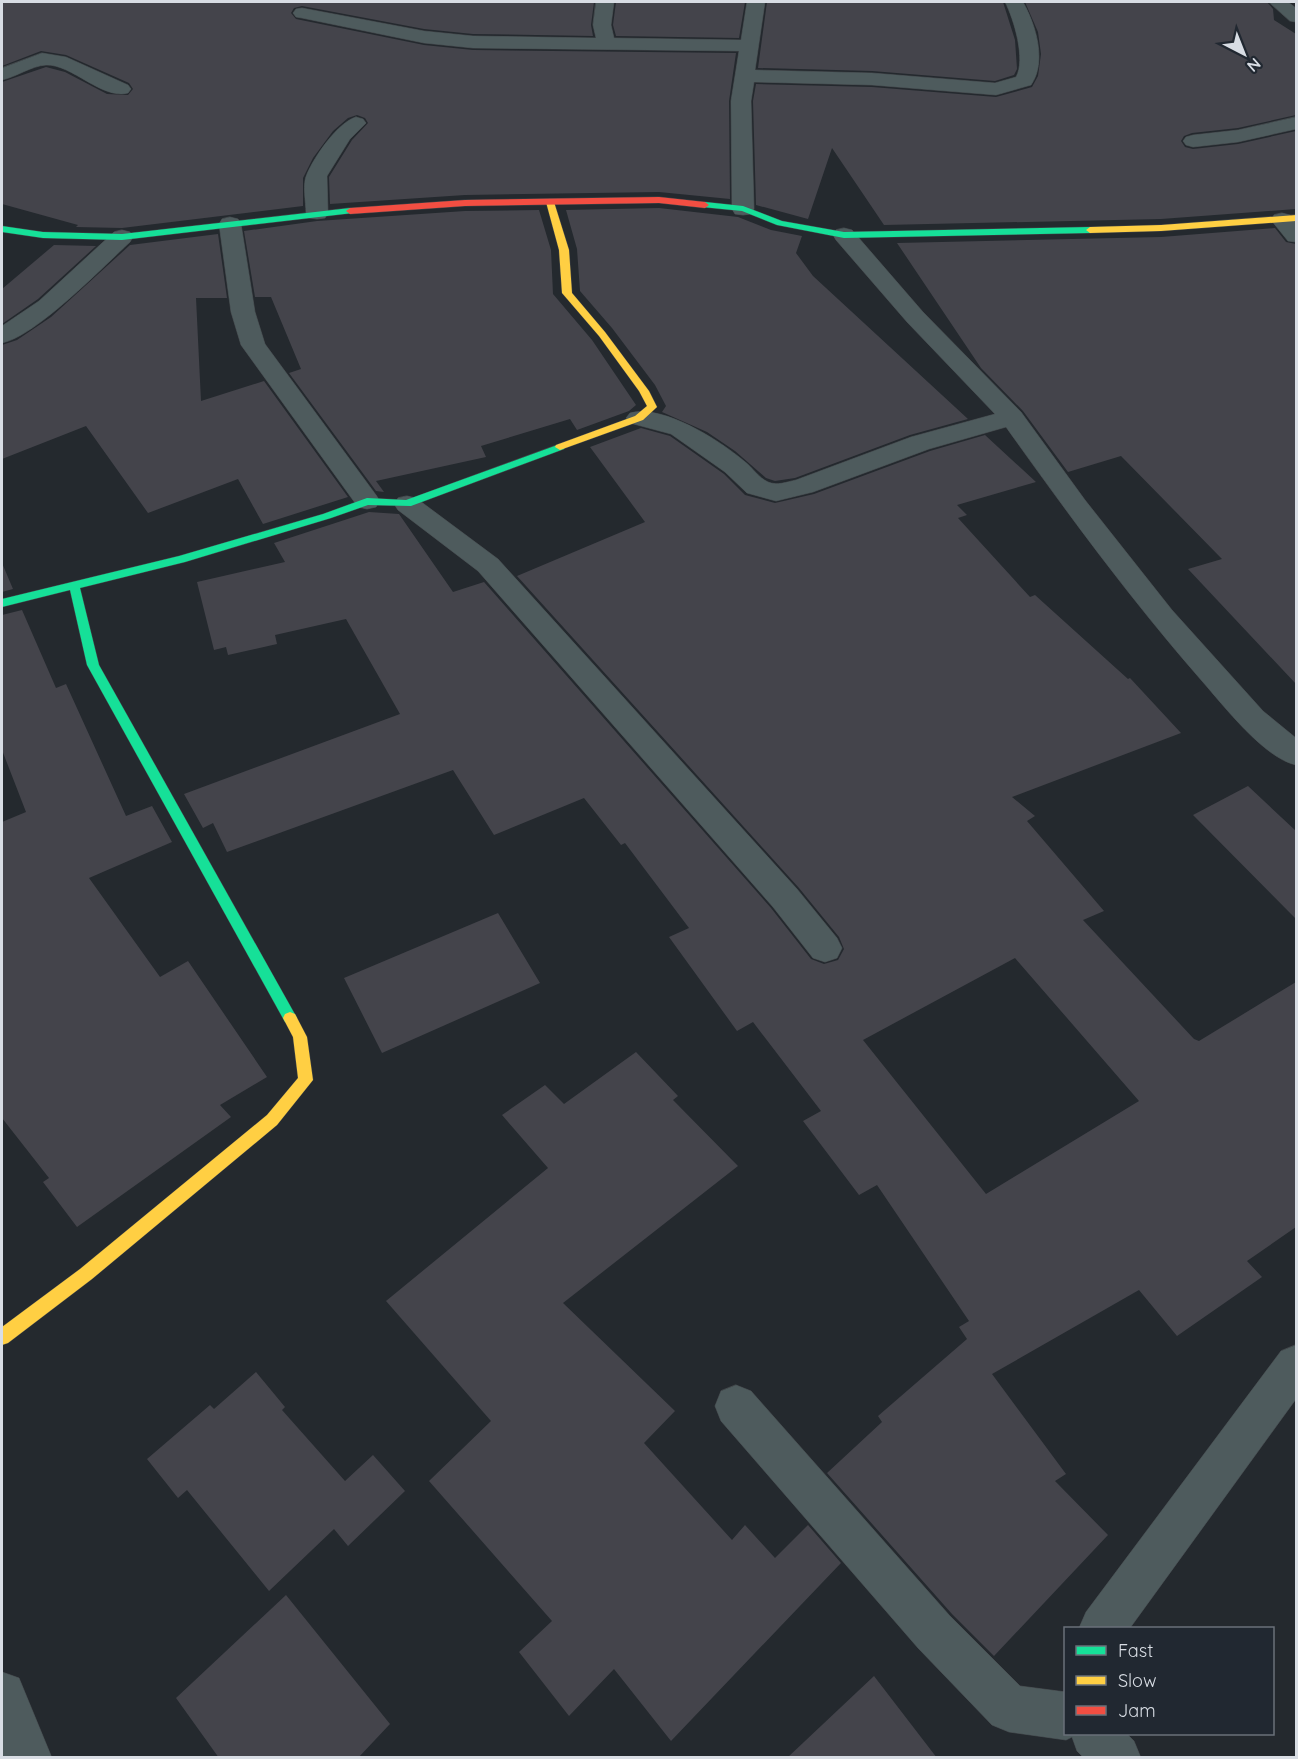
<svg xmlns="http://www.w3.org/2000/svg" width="1298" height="1759" font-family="Quicksand,sans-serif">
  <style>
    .building { fill: #44444b; fill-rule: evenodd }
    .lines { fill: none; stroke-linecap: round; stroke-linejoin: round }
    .street-casing { stroke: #42464a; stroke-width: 1 }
    .fast-casing { stroke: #42464a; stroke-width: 1 }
    .slow-casing { stroke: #42464a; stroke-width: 1 }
    .jam-casing { stroke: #42464a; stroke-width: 1 }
    .street { fill: #4e5b5d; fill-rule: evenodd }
    .fast { fill: #16e098; fill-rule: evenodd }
    .slow { fill: #ffcf43; fill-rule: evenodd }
    .jam { fill: #f24e42; fill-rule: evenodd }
  </style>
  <rect width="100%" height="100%" fill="#24292e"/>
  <path class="building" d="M2,2H594L591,25L593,36L473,34L424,29L302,6L294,8L291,13L296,19L424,45L473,50L736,53L729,101L730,199L659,192L465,195L330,204L329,177L352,140L368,123L365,118L357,115L348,118L333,131L313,158L303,178V206L122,228L76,227L78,225L2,204V82L46,67L65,72L107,94L128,95L133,89L129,83L66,55L41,51L2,66Z
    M616,2H745L739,38L616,36L613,25Z
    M767,2H1003L1015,40L1017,69L1014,75L995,81L872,71L758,68Z
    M1025,2H1267L1273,9L1274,20L1296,34V115L1238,128L1192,133L1184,136L1181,141L1185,147L1193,149L1238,144L1296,131V209L1161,219L884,225L832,148L808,219L756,205L753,101L756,84L872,87L996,97L1032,87L1038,76L1041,54L1038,32Z
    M659,208L738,217L771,230L802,236L796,253L813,276L968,419L910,435L795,478L775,481L766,478L735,451L707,432L662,412L666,406L655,385L612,328L580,291L577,249L566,210Z
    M539,210L551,250L553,294L592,340L636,405L629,411L577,430L570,419L481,446L486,457L376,481L384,492L376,491L289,373L301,369L271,297H255L244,231L317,221L465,211Z
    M1275,228L1286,242L1296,244V684L1188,569L1222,559L1121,456L1068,472L1023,411L981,368L897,243L1161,237Z
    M218,234L227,298H196L201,401L264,381L348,497L263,524L238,479L148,513L86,426L2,459V345L17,340L51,317L130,245Z
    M54,245L96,246L38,299L2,324V289Z
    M641,428L670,436L724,474L745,495L775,503L814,494L930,451L985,435L1036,482L957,505L967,515L958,518L1030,597L1035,595L1128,679L1130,678L1181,733L1012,797L1035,816L1027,821L1104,911L1083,920L1194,1039L1199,1041L1296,982V1227L1247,1261L1262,1277L1177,1336L1139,1290L992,1374L1066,1474L1055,1481L1108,1535L994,1656L952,1614L827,1473L882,1422L878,1416L967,1339L959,1327L969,1321L877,1185L859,1195L803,1121L821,1111L753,1022L737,1031L669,937L689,928L625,843L621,845L584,798L494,835L453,770L227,852L213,823L203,828L184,794L400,714L346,619L275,635L277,644L228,655L226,647L214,650L197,582L285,562L274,543L369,512L399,514L453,592L484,582L771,908L811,959L824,964L838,960L844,949L839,937L799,888L517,576L645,522L590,447ZM1015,958L1139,1101L986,1194L863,1040Z
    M2,563L13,589L2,592Z
    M22,610L56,688L66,684L126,816L152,806L172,842L89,878L160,977L188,961L267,1077L220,1105L231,1117L77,1227L43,1182L49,1178L2,1118V822L26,812L2,750V615Z
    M1248,786L1296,831V919L1193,815Z
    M498,913L540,983L382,1053L344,978Z
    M636,1052L678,1096L673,1100L738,1166L563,1303L675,1411L644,1443L732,1540L745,1525L775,1558L808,1525L841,1563L671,1741L614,1669L569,1716L519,1652L552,1621L429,1481L491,1421L386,1301L548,1168L502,1115L545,1085L564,1104Z
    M256,1372L285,1407L282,1410L345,1481L373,1455L405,1491L348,1546L334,1529L269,1591L187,1490L178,1498L147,1459L210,1405L214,1409Z
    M286,1595L390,1724L358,1758H219L176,1698Z
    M874,1676L937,1758H787Z"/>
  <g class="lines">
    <g class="street-casing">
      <path id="street" d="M596,2H614L611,25L614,38L741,40L747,2H765L755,70L872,73L995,83L1016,77C1026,60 1014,19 1005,2H1023C1036,25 1047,62 1031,85L996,95L872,85L754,82L751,101L754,209L751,214L743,215L735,214L732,209L731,101L739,51L473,48L424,43L302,18L296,17L293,13L296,9L302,8L424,31L473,36L596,38L593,25Z
        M1269,2H1288L1296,8V22L1290,21Z
        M42,53L66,57L128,85L131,89L128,93C102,100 72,64 46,65C31,66 16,77 2,80V68Z
        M356,117L363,119L366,123L350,139L327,176L328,213L325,218L317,219L309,218L306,213C306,202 302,184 307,174C314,157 338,122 356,117Z
        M1296,117V129L1238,142L1193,147L1186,145L1183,141L1186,137L1193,135L1238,130Z
        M1282,213L1290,215L1296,223V242L1288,241L1271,220L1274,215Z
        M230,217L238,219L241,224L255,312L265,344L376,495L380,501L376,507L367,509L358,507L241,345L231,312L219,224L222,219Z
        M844,228L852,230L923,312L1021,412L1085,500L1172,610L1263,711L1296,738V765C1264,758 1224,706 1202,681C1131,600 1068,514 1006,427L929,449L813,492L776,501L747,493L725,472L671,434L630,423L626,418L630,413C663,404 719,440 744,461C752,467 759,478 768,482C778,486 786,482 796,480L911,437L995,414L907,322L836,240L833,235L836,230Z
        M122,230L130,232L133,237L130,242C102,268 36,336 2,343V326L39,301L114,232Z
        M407,496L416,498L498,559L797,889L837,938L842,948L837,958L825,962L813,958L773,907L478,571L398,510L394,504L398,498Z
        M1296,1345V1399L1130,1628H1079L1086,1612L1281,1351Z
        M736,1385L751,1391L950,1616L1020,1686L1066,1692V1734H1127L1134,1741L1141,1758H1084L1077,1751L1072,1737L1066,1740L1009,1732L992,1725L918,1648L721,1421L715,1406L721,1391Z
        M2,1672L19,1678L52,1758H4L2,1752Z"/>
    </g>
    <g class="fast-casing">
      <path id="fast" d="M705,202L743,206L782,221L844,232L1090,227L1094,230L1090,233L844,238L777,225L742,211L702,207L701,205Z
        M350,208L353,209V213L122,240L43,238L2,232V226L43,232L122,234Z
        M560,444L565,447L564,449L411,506L368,505L331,518L185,562L80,588L99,665L297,1018L295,1022L290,1024L285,1022L87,665L70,590L2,607V599L179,556L323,514L367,498L406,500Z"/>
    </g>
    <g class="slow-casing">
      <path id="slow" d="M550,199L554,202L569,250L572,293L605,332L649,391L657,407L643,420L560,450L555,447L556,445L635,416L647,406L639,391L599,336L562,293L559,250L546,202Z
        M1296,215V221L1161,231L1090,233L1086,230L1090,227L1161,225Z
        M290,1012L295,1014L307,1037L313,1080L277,1125L92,1279L8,1343L2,1345V1327L80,1269L267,1115L298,1078L293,1037L283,1018L285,1014Z"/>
    </g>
    <g class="jam-casing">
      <path id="jam" d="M659,197L705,202L709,205L705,208L659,203L465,206L350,214L346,211L350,208L465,200Z"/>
    </g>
    <use href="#street" class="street"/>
    <use href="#fast" class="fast"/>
    <use href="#slow" class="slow"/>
    <use href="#jam" class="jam"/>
  </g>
  <rect width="1298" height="1759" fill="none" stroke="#d8dde4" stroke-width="6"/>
  <rect x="1064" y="1627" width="210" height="108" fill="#212831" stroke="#6a7079" stroke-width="1.5"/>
  <rect x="1076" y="1646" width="30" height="9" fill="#16e098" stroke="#6a7079" stroke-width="1.5"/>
  <text x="1118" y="1657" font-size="18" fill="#d8dde4">Fast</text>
  <rect x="1076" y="1676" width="30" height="9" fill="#ffcf43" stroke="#6a7079" stroke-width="1.5"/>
  <text x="1118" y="1687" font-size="18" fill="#d8dde4">Slow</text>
  <rect x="1076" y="1706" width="30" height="9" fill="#f24e42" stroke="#6a7079" stroke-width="1.5"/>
  <text x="1118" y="1717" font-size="18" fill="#d8dde4">Jam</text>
  <g transform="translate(1244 54) rotate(138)" stroke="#212831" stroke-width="4.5" paint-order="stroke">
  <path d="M0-4.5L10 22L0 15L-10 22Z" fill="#d8dde4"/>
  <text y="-9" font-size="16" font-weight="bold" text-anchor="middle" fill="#d8dde4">N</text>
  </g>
</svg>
